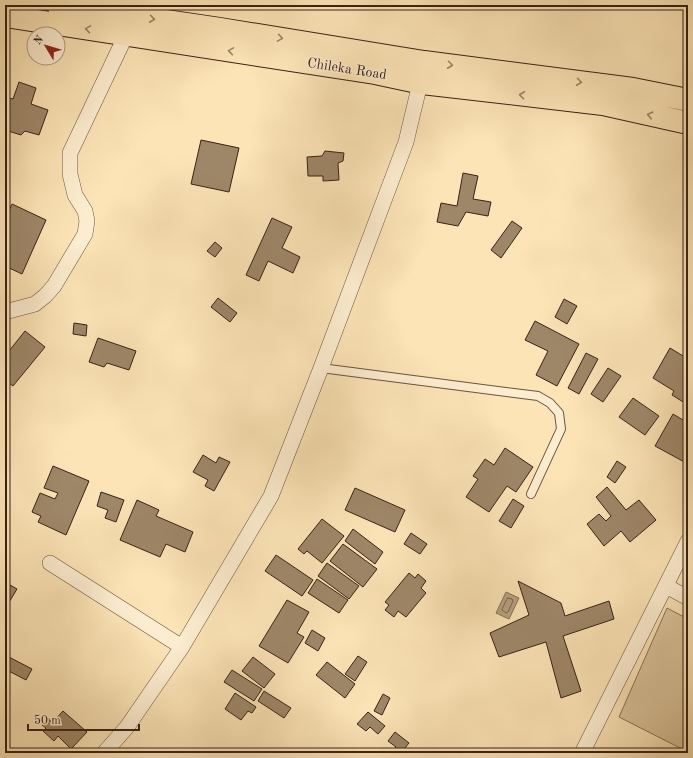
<svg xmlns="http://www.w3.org/2000/svg" width="693" height="758" font-family="'Old Standard TT',serif">
  <style>
    .green { fill: #dbc39b; stroke: #8a7258 }
    .water { fill: #b9a280; stroke: #856f56 }
    .lines { fill: none; stroke-linecap: round; stroke-linejoin: round }
    .shore { stroke: #78624b; stroke-width: 1 }
    .building { fill: #9e8769; stroke: #382216 }
    .service-casing { stroke: #69523e; stroke-width: 10 }
    .minor-casing { stroke: #69523e; stroke-width: 16 }
    .trunk-casing { stroke: #382216; stroke-width: 24 }
    .service { stroke: #fdedd0; stroke-width: 8 }
    .minor { stroke: #fdedd0; stroke-width: 15 }
    .trunk { stroke: #fce4b6; stroke-width: 22 }
    .oneway { stroke: #9a8366 }
    .labels { text-anchor: middle; dominant-baseline: central; stroke-width: 3; stroke-linejoin: round; paint-order: stroke }
    .street-label { font-size: 14px; fill: #382216; stroke: #fdedd0 }
  </style>
  <rect width="100%" height="100%" fill="#fce4b6"/>
  <filter id="stains"><feTurbulence type="fractalNoise" baseFrequency=".005" numOctaves="4"/><feColorMatrix values="0 0 0 0 .2 0 0 0 0 .09 0 0 0 0 .02 0 0 0 .5 -.17"/></filter>
  <radialGradient id="worn" r=".72"><stop offset=".6" stop-color="#630" stop-opacity="0"/><stop offset="1" stop-color="#630" stop-opacity=".3"/></radialGradient>
  <path class="green" d="M667,608L688,619V752L619,717Z"/>
  <path class="water" d="M506,592L519,598L509,619L496,613Z"/>
  <g class="lines">
    <path class="shore" d="M508,598L512,599L513,601L508,612L506,613L502,610Z"/>
  </g>
  <path class="building" d="M19,82L36,88L31,104L48,110L39,135L25,131L21,135L5,130V97L13,99Z
    M201,140L239,148L229,192L191,184Z
    M325,151L344,153L343,161L338,163L339,180L323,181V176H308L307,157L322,156Z
    M463,173L478,176L473,199L491,202L488,216L466,212L458,226L437,222L441,203L457,206Z
    M12,204L46,220L22,274L5,266V219Z
    M272,218L292,227L282,248L300,257L293,273L268,261L259,281L246,275Z
    M512,221L522,228L501,258L491,250Z
    M215,242L222,248L215,257L207,251Z
    M218,298L237,313L230,322L211,307Z
    M564,299L577,306L567,324L555,317Z
    M535,321L579,344L557,386L536,375L548,351L525,340Z
    M74,323L87,325L86,336L73,334Z
    M25,331L45,347L13,386L5,380L10,375L5,371V356Z
    M98,338L136,351L129,370L107,363L104,367L89,362Z
    M670,348L688,359V405L672,395L674,391L653,378Z
    M586,353L598,359L579,394L568,388Z
    M608,368L621,376L603,402L591,394Z
    M633,398L659,416L645,435L619,417Z
    M673,414L688,423V464L655,446Z
    M505,448L533,467L516,492L507,486L489,512L466,497L478,479L473,476L485,459L494,465Z
    M203,455L216,463L219,457L230,462L214,491L205,486L208,480L193,472Z
    M617,461L626,467L615,483L607,477Z
    M53,466L89,481L66,535L38,522L41,516L32,512L40,493L55,499L58,493L44,488Z
    M607,487L626,510L639,500L656,520L630,542L621,531L604,546L587,524L599,514L606,521L611,516L596,497Z
    M355,488L405,510L395,532L345,510Z
    M101,492L124,500L116,522L105,518L108,510L97,506Z
    M513,499L524,506L511,528L499,521Z
    M137,500L159,510L156,516L193,532L185,552L166,544L160,557L120,540Z
    M322,519L344,536L322,563L307,551L304,554L298,549Z
    M353,529L383,552L375,564L345,541Z
    M411,533L427,544L420,554L404,544Z
    M343,544L377,569L363,587L330,561Z
    M276,555L313,580L302,596L265,571Z
    M327,563L359,586L349,599L318,576Z
    M409,573L415,578L418,574L426,581L421,588L426,593L406,617L398,611L394,617L385,610L389,605L385,602Z
    M317,579L348,600L339,613L308,593Z
    M518,581L561,603L565,616L609,601L614,619L563,636L581,691L561,698L546,642L499,657L490,633L529,615Z
    M5,582L17,589L5,609Z
    M287,600L309,612L297,633L304,637L288,663L259,646Z
    M312,630L325,638L318,651L305,643Z
    M7,656L32,669L26,680L5,669V661Z
    M358,656L367,662L355,681L345,674Z
    M253,657L275,674L264,688L242,671Z
    M327,662L355,684L345,698L316,675Z
    M232,670L262,689L254,701L224,682Z
    M264,691L291,708L284,718L258,701Z
    M235,693L256,707L252,713L248,711L241,720L225,709Z
    M383,694L390,698L382,715L374,711Z
    M63,711L87,732L71,749L58,736L54,741L43,731L46,728L42,725L48,718L52,723Z
    M368,712L385,726L378,734L370,727L366,731L357,724Z
    M395,732L409,743L401,753H391L396,747L388,741Z"/>
  <g class="lines">
    <g class="service-casing">
      <path id="service" d="M321,368L522,394L538,396L550,403L559,413L561,429L531,494"/>
    </g>
    <g class="minor-casing">
      <path id="minor" d="M5,312L35,304L45,296L54,286L85,234L87,221L85,211L75,195L70,174V153L126,35
        M50,563L182,647
        M666,586L688,598
        M104,753L127,727L182,647L271,496L321,368L406,142L422,75
        M582,753L688,541"/>
    </g>
    <g class="trunk-casing">
      <path id="trunk" d="M58,5L220,29L424,62L633,89L688,100
        M5,16L375,73L422,83L603,104L688,123"/>
    </g>
    <use href="#service" class="service"/>
    <use href="#minor" class="minor"/>
    <use href="#trunk" class="trunk"/>
  </g>
  <defs><path id="oneway-chevron" d="M-2-3.5L2.5 0L-2 3.5" fill="none" stroke-width="1.6" stroke-linecap="round" stroke-linejoin="round"/></defs>
  <g class="oneway">
    <use href="#oneway-chevron" transform="translate(152 19) rotate(8)"/>
    <use href="#oneway-chevron" transform="translate(88 29) rotate(-171)"/>
    <use href="#oneway-chevron" transform="translate(280 38) rotate(9)"/>
    <use href="#oneway-chevron" transform="translate(231 51) rotate(-171)"/>
    <use href="#oneway-chevron" transform="translate(450 65) rotate(7)"/>
    <use href="#oneway-chevron" transform="translate(579 82) rotate(7)"/>
    <use href="#oneway-chevron" transform="translate(522 95) rotate(-173)"/>
    <use href="#oneway-chevron" transform="translate(650 115) rotate(-167)"/>
  </g>
  <g class="labels">
    <g class="street-label">
      <text transform="translate(347 69) rotate(9)">Chileka Road</text>
    </g>
  </g>
  <rect width="693" height="758" fill="none" stroke="#fce4b6" stroke-width="20"/>
  <rect x="6" y="6" width="681" height="746" fill="none" stroke="#382216" stroke-width="2"/>
  <rect x="10" y="10" width="673" height="738" fill="none" stroke="#382216"/>
  <g transform="translate(46 46) rotate(308)"><circle r="19" fill="#fdedd0" stroke="#ae9c86"/>
  <path d="M0-3L7 15L0 10L-7 15Z" fill="#8f2418"/>
  <text y="-6" font-size="11" font-weight="bold" text-anchor="middle" fill="#382216">N</text>
  </g>
  <path d="M28 724v6h111v-6" fill="none" stroke="#382216" stroke-width="2"/>
  <text x="34" y="724" font-size="12" fill="#382216" stroke="#fdedd0" stroke-width="3" paint-order="stroke">50 m</text>
  <rect width="100%" height="100%" filter="url(#stains)"/>
  <rect width="100%" height="100%" fill="url(#worn)"/>
</svg>
